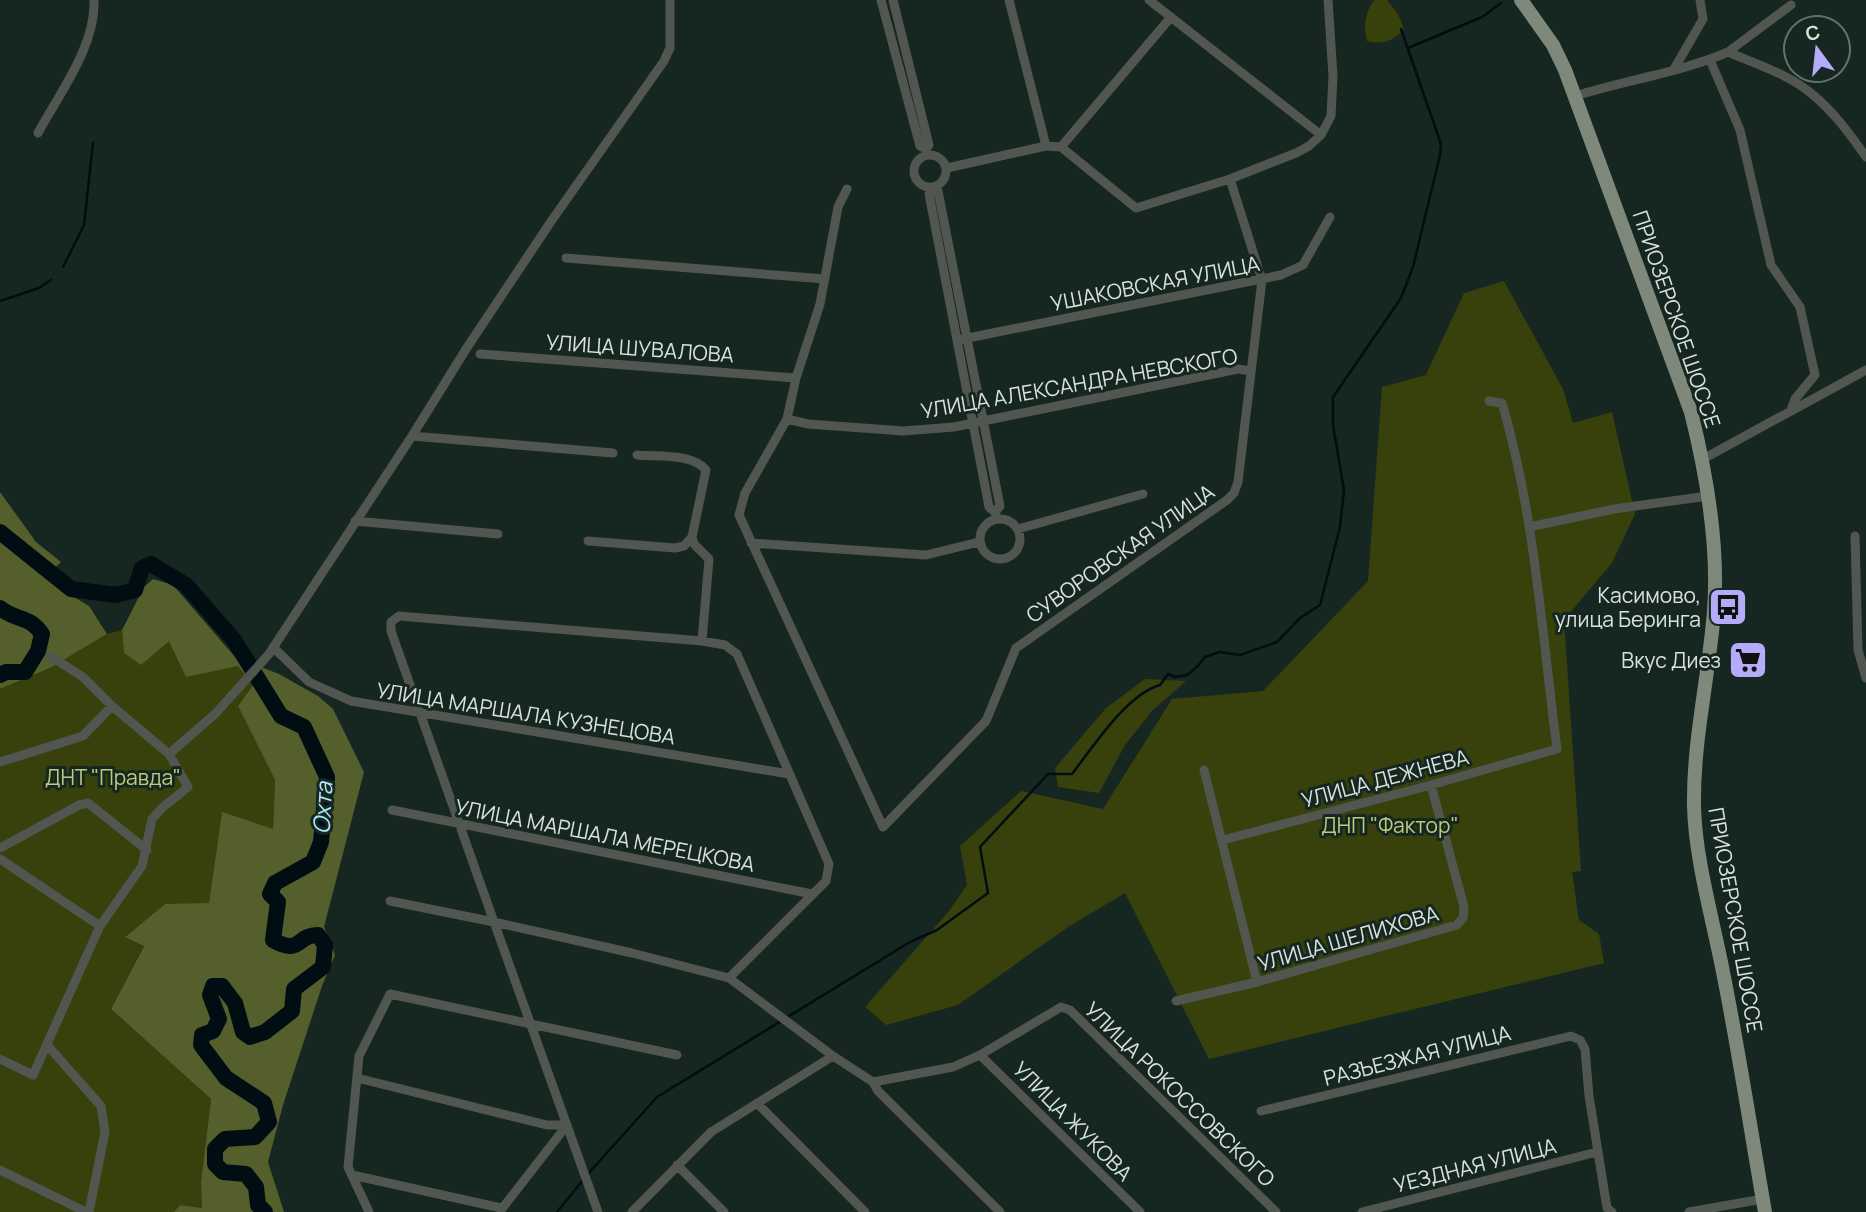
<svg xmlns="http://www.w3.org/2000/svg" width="1866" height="1212" font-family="Manrope,sans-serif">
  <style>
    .green { fill: #38400b }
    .forest { fill: #555f2b }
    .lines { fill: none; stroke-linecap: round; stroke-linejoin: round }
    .stream { stroke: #000e13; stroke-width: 2.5 }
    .river { stroke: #000e13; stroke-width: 16 }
    .minor { stroke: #515650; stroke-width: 9 }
    .primary { stroke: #7e897c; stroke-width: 14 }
    .labels { text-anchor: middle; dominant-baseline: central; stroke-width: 6; stroke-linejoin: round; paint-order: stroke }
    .street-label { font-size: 21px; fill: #d7e2dd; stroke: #152720 }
    .poi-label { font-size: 21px; fill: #d7e2dd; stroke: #152720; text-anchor: end }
    .park-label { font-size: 21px; fill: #bbcc7c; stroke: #152720 }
    .water-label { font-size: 23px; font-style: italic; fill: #aee9f8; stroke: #152720 }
  </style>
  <rect width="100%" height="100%" fill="#152720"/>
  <path class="green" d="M1374,0H1387L1398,14L1404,29C1394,41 1382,45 1367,41C1363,25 1365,14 1374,0Z
    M1504,281L1563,389L1573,423L1612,412L1635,514L1612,563L1564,620L1581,871L1572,872L1579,920L1599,934L1604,963L1209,1059L1125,893L1068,927L958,1005L886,1025L865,1007L949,911L967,885L960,846L1021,791L1103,809L1172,699L1263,691L1368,581L1382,387L1426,375L1464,293Z
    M122,630L124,653L169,640L238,665L253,685L238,706L275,780L273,830L222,813L209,904H165L126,936L144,945L111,1009L211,1099L201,1182L202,1208L180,1205L174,1212H0V689L50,668L107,634Z
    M1145,679L1186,681L1153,710L1125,745L1099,793L1058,787L1055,768L1106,708Z"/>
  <path class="forest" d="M0,492L36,542L61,562L50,572L74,597L89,606L107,634L50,668L0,689Z
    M153,579L173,585L235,657L279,674L318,696L333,709L364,772L324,927L335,955L322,986L283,1105L268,1162L284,1212H174L180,1205L202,1208L201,1182L211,1099L111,1009L144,946L125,937L165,904L209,903L222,812L273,829L275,780L238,706L253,685L238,666L186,677L169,641L141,665L124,653L122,630L144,587Z"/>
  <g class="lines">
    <path class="stream" d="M1408,48L1482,17L1501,3
      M63,267L84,225L93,143
      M0,301L39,288L51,280
      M587,1175L657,1097L910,942L937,930L988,893L980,847L1048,774H1072C1093,747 1127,694 1160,685L1168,674L1175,677L1187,675L1198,666L1205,657L1220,652L1240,655L1277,642L1300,618L1320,605L1340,527L1344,490L1333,425V397L1401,298L1413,267L1440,155L1441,144L1401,29
      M557,1212L583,1180"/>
    <path class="river" d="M0,532L71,589L116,595L135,590L142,568L151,564L186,585L234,640L281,716L304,727L327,777L321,842L313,862L275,883L270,894L278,902L273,940C301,956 296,935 318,935L325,945L323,967L294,989L292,1011L265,1032L250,1037L243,1032L235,1003L222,986H213L210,995L219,1019L213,1031L202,1035L201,1045L226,1078L264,1103L269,1122L255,1137L225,1139L215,1149V1164L223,1172L246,1174L256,1187L258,1205L265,1212
      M0,608C17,622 28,614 42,634L38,651L25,672H6L0,675"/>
    <path class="minor" d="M881,0L920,146L926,149
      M893,0L929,145L926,149L927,155
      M1009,0L1046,146
      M1149,0L1321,135
      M1728,52L1791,5
      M1710,60L1740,130L1771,265L1800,307L1815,375L1795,399L1791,410
      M1674,69L1703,19L1700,0
      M1575,96C1625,80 1679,73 1728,52C1756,64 1788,74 1812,94C1833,111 1850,134 1866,157
      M38,133C59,94 96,46 94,0
      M1061,147L1136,208L1230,179L1296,153L1309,146L1321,135L1331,116L1333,76L1328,0
      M1061,147L1171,17
      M914 171a16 16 0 1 1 32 0a16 16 0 1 1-32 0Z
      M947,168L1046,146L1061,147
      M934,188L938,191L1000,506L995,512
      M847,189L838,207L820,304L796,378L787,419L745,493L739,515L883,827L986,721L1016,648L1227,500L1234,493L1238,482L1262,280L1230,179
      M934,190L929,194L989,507L995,512L997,518
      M566,258L825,279
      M958,340L1281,275L1303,265L1330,217
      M480,354L796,378
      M787,419L808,424L903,431L954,427L1238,369L1251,371
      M412,436L613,453
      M1703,459L1866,370
      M980 539a20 20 0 1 1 40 0a20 20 0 1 1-40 0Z
      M355,521L498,534
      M1529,527L1614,509L1708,496
      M1018,529L1143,494
      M1855,536L1858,650L1866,678
      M692,537L694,544L709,559L702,641
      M588,541L675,548L684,546L692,537L706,470C692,453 658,457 637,455
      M751,543L926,555L979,542
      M399,616L702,641L725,645L737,654L829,864L826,881L729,978L632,953L494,922L391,631V622Z
      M273,647L309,682L351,701L789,774
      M50,656L83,677L112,706L169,754
      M0,762L83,736L112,706
      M1204,770L1257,982
      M392,810L812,894
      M1223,840L1431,785L1557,749C1542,634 1535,515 1502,403L1489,401
      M0,848L79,805L88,803L147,850
      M0,859L100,926
      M390,901L494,922L598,1212
      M729,978L833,1056
      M1176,1001L1257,982L1457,925L1463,918L1464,907L1431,785
      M48,1046L101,1106L105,1132L89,1212
      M980,1055L1140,1212
      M0,1059L33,1075L100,926L142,866L152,819L162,808L188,787L169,754L215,714L269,654L412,436L468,346L552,220L664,61L670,48V0
      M357,1078L547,1125H567
      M873,1082L878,1091L1000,1212
      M757,1103L865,1212
      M1261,1111L1571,1036L1580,1040L1585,1049L1589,1096L1607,1208L1612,1212
      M677,1165L724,1212
      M0,1170L86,1212
      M352,1175L501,1208
      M501,1210L567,1125
      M369,1212L348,1167L359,1056L390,994L677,1055
      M632,1212L711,1132L833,1056L873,1082L953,1067L980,1055L1061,1007L1070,1010L1276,1212
      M1362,1212L1597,1152
      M1689,1212L1763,1199"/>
    <path class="primary" d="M1521,0L1553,45L1565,70L1691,412C1707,476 1719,545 1714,611C1709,676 1693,740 1694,806C1695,858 1713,920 1723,972C1739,1052 1751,1132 1765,1212"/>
  </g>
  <defs>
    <g id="bus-square" transform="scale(2.0125)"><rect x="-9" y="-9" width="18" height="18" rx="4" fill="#b4acf9" stroke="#152720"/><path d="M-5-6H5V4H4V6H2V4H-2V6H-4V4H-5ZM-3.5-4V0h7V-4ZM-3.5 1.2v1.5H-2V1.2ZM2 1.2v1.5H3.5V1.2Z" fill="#111"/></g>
    <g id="supermarket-square" transform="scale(2.0125)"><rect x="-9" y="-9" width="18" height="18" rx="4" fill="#b4acf9" stroke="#152720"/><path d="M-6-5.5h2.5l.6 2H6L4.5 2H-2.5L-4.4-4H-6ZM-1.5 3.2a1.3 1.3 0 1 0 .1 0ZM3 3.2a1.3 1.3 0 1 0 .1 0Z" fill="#111"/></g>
  </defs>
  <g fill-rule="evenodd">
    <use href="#bus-square" x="1728" y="607"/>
    <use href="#supermarket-square" x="1748" y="660"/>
  </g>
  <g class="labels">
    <g class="street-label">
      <text transform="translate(1155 283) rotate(-11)">УШАКОВСКАЯ УЛИЦА</text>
      <text transform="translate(1677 319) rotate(71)">ПРИОЗЕРСКОЕ ШОССЕ</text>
      <text transform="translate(640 348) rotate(4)">УЛИЦА ШУВАЛОВА</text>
      <text transform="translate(1079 383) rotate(-10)">УЛИЦА АЛЕКСАНДРА НЕВСКОГО</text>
      <text transform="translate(1120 553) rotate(-35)">СУВОРОВСКАЯ УЛИЦА</text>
      <text transform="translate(526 713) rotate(9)">УЛИЦА МАРШАЛА КУЗНЕЦОВА</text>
      <text transform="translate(1385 778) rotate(-15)">УЛИЦА ДЕЖНЕВА</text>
      <text transform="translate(605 835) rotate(11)">УЛИЦА МАРШАЛА МЕРЕЦКОВА</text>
      <text transform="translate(1736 920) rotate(80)">ПРИОЗЕРСКОЕ ШОССЕ</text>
      <text transform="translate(1348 938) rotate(-16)">УЛИЦА ШЕЛИХОВА</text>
      <text transform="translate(1417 1055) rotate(-14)">РАЗЪЕЗЖАЯ УЛИЦА</text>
      <text transform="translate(1180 1094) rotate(44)">УЛИЦА РОКОССОВСКОГО</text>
      <text transform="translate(1073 1121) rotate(45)">УЛИЦА ЖУКОВА</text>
      <text transform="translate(1475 1165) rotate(-14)">УЕЗДНАЯ УЛИЦА</text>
    </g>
    <g class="poi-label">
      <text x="1701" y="595">Касимово,<tspan x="1701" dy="24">улица Беринга</tspan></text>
      <text x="1721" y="660">Вкус Диез</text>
    </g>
    <g class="park-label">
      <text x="113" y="777">ДНТ "Правда"</text>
      <text x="1390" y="825">ДНП "Фактор"</text>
    </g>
    <g class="water-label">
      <text transform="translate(322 808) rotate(-87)">Охта</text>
    </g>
  </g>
  <g transform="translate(1817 49) rotate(345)"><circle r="33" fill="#152720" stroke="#63726c" stroke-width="2"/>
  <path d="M0-5L12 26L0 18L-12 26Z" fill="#b4acf9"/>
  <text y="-10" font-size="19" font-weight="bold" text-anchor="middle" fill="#d7e2dd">С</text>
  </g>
</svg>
